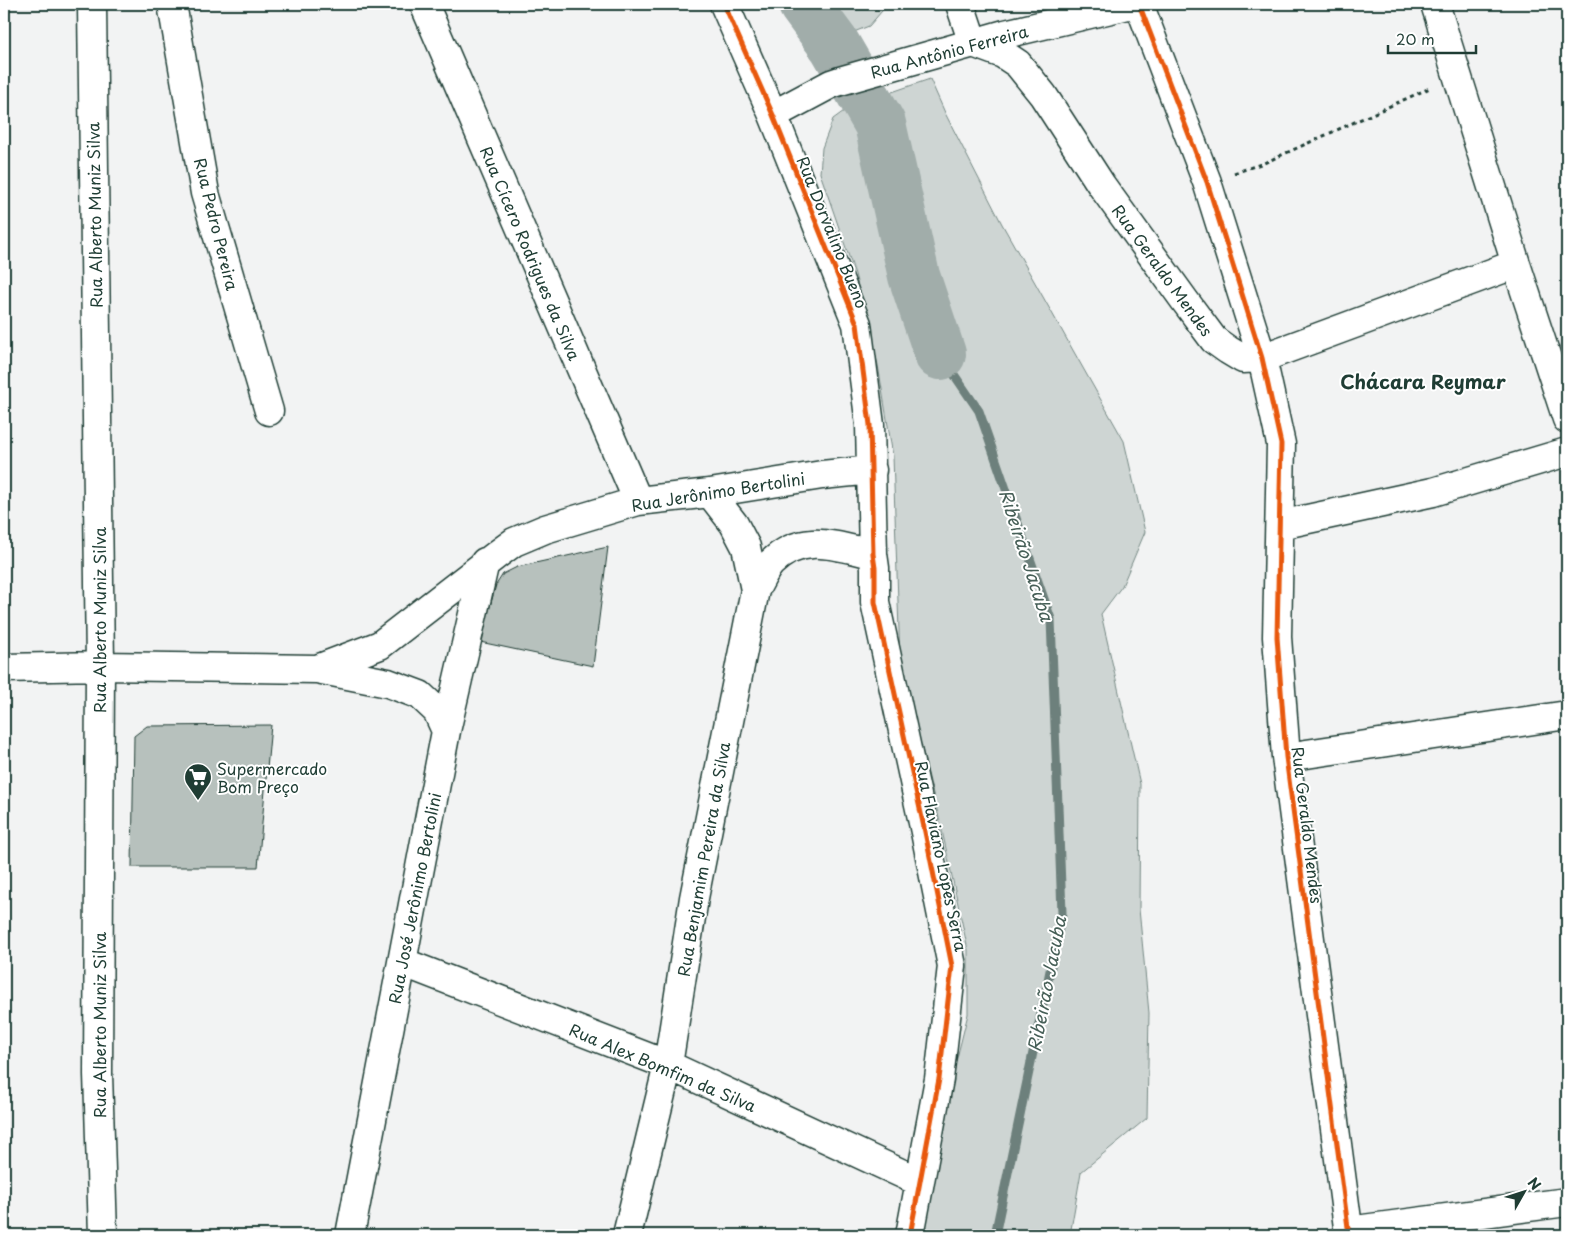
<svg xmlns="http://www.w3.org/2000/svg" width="1571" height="1239" font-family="'Playpen Sans',sans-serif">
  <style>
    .green { fill: #ced5d3; stroke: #768984 }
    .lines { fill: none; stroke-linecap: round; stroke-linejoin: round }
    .stream { stroke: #6d807b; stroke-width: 9 }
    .river { stroke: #a1adaa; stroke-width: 52 }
    .building { fill: #b7c1bd; stroke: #1f3d34 }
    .minor-casing { stroke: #1f3d34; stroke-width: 31 }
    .path { stroke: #1f3d34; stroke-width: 3; stroke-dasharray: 4 4; stroke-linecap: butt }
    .minor { stroke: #fff; stroke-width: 28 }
    .cycleway-casing { stroke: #fff; stroke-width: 8 }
    .cycleway { stroke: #e8590c; stroke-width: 5 }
    .labels { text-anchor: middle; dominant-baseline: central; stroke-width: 4; stroke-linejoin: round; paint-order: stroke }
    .street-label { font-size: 16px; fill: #1f3d34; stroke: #fff }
    .poi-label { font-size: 16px; fill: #1f3d34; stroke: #fff; text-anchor: start }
    .water-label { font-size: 18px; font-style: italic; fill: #465f57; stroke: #fff }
    .quarter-label { font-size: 19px; font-weight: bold; fill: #1f3d34; stroke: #fff }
  </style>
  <rect width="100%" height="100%" fill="#f2f3f3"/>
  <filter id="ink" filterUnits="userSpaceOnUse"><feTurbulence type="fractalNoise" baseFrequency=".02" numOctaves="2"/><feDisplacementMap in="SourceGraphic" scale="10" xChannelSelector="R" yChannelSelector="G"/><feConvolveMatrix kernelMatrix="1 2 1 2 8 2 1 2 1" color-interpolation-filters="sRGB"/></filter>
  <g filter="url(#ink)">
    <path class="green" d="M815,4H888L869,26L849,34L830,25Z
      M930,79L946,115L1002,224L1124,441L1145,532L1122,586L1101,614L1140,784L1139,909L1149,1013L1147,1118L1081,1172L1070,1235H920L924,1207L945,1124L955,1066L968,1014V950L941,826L900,660L893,456L878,365L855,274L820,173L822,148L833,119L851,106Z"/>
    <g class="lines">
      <path class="stream" d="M940,354L979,411L1051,619L1062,913L995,1235"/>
      <path class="river" d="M804,4L835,46L880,124L914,276L940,354"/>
    </g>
    <path class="building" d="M608,547L593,666L480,642L496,585L503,574L517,567Z
      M271,725L258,867H132L134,736L147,726Z"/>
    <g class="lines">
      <g class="minor-casing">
        <path id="minor" d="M92,4L100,666L98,1074L103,1235
          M172,4L205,193L269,411
          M424,4L638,501
          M724,4L773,115L857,324L870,425L873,554L875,568V602L925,832L952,966L939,1079L910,1235
          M960,4L973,43L1003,54L1018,64L1043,95L1102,186L1185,301L1214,340L1228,350L1243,359L1262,358L1516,264
          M1139,4L1207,182L1262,358L1281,444L1277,637L1286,757L1349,1235
          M1435,4L1516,264L1567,419
          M773,115L831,84L840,81L1005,34L1132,4
          M1280,525L1433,492L1567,452
          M755,590C760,581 765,570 771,563C802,532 835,546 873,554
          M4,668L100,666L317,669L388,683L420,695L437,711L446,731
          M317,669L380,645L499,553L514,542L545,529L638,501L710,493L822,475L872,470
          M1286,757L1567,715
          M402,962L668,1065L920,1182
          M1348,1231L1567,1202
          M350,1235L446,731L485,562
          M627,1235L668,1065L694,898L755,590L746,547L734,524L710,493"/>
      </g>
      <path class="path" d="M1234,173L1264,163L1432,87"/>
      <use href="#minor" class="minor"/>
      <g class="cycleway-casing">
        <path id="cycleway" d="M724,4L773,115L857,324L870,425L873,554L875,568V602L925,832L952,966L939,1079L910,1235
          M1139,4L1207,182L1262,358L1281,444L1277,637L1286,757L1349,1235"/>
      </g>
      <use href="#cycleway" class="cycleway"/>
    </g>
  </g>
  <defs>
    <g id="supermarket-pin" transform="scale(1.4375)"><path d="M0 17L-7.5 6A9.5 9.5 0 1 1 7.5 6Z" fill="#1f3d34" stroke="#fff"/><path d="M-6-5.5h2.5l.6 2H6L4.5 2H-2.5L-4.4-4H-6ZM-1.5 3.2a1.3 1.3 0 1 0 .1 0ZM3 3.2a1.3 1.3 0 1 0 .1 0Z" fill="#fff"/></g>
  </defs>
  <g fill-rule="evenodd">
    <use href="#supermarket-pin" x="198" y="777"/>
  </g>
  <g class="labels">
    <g class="street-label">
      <text transform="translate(949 51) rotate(-15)">Rua Antônio Ferreira</text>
      <text transform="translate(94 215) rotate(-91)">Rua Alberto Muniz Silva</text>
      <text transform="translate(217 224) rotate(76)">Rua Pedro Pereira</text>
      <text transform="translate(833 232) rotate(68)">Rua Dorvalino Bueno</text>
      <text transform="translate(531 253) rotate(67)">Rua Cícero Rodrigues da Silva</text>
      <text transform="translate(1163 270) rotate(54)">Rua Geraldo Mendes</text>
      <text transform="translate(718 491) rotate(-9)">Rua Jerônimo Bertolini</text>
      <text transform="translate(99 620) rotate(-90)">Rua Alberto Muniz Silva</text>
      <text transform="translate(1308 825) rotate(83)">Rua Geraldo Mendes</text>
      <text transform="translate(942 856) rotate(78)">Rua Flaviano Lopes Serra</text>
      <text transform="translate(703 859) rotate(-80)">Rua Benjamim Pereira da Silva</text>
      <text transform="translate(414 898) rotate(-79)">Rua José Jerônimo Bertolini</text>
      <text transform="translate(99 1025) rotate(-90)">Rua Alberto Muniz Silva</text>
      <text transform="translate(663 1067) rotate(23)">Rua Alex Bomfim da Silva</text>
    </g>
    <g class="poi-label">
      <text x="217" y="768">Supermercado<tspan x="217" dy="18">Bom Preço</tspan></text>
    </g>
    <g class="water-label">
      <text transform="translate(1027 555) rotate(72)">Ribeirão Jacuba</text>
      <text transform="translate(1046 984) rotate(-79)">Ribeirão Jacuba</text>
    </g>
    <g class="quarter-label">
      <text x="1423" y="381">Chácara Reymar</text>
    </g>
  </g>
  <rect width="1571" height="1239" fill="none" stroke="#fff" stroke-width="20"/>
  <rect x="10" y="10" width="1551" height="1219" fill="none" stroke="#1f3d34" stroke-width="2" filter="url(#ink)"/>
  <g transform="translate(1524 1192) rotate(51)" stroke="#ffffff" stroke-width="4" paint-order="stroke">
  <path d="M0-4L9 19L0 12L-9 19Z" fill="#1f3d34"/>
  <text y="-8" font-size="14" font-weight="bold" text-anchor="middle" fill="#1f3d34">N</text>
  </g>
  <path d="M1388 45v8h88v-8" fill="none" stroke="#1f3d34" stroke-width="2.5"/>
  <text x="1396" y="45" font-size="15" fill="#1f3d34" stroke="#ffffff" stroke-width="4" paint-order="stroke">20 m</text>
</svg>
